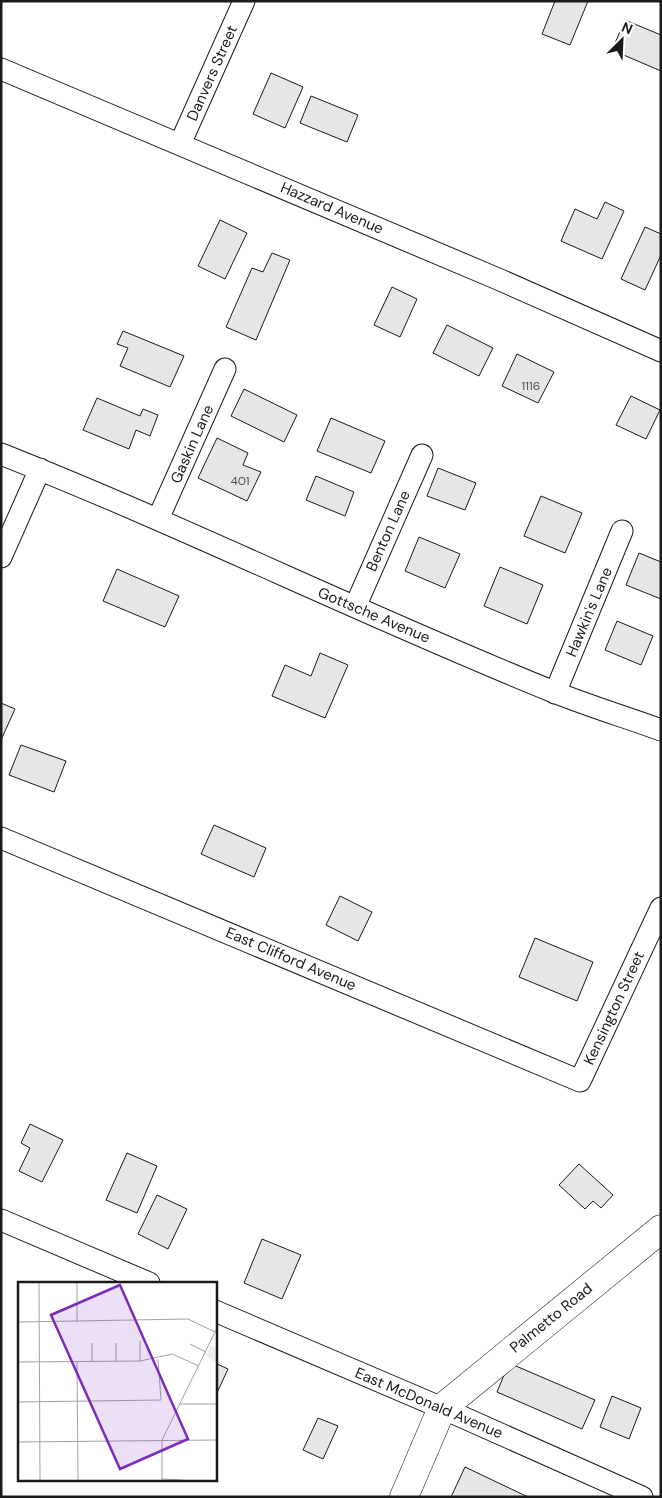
<svg xmlns="http://www.w3.org/2000/svg" width="662" height="1498" font-family="'DM Sans',sans-serif">
  <style>
    .building { fill: #e6e6e6; stroke: #1a1a1a }
    .lines { fill: none; stroke-linecap: round; stroke-linejoin: round }
    .street-casing { stroke: #1a1a1a; stroke-width: 23 }
    .secondary-casing { stroke: #1a1a1a; stroke-width: 29 }
    .street { stroke: #fff; stroke-width: 21 }
    .secondary { stroke: #fff; stroke-width: 28 }
    .labels { text-anchor: middle; dominant-baseline: central; stroke-width: 4; stroke-linejoin: round; paint-order: stroke }
    .number-label { font-size: 12px; fill: #4d4d4d }
    .street-label { font-size: 15px; fill: #1a1a1a; stroke: #fff }
    .inset-road { fill: none; stroke: #a3a3a3; stroke-width: 1 }
    .view { fill: #7b2cbf; fill-opacity: 0.15; stroke: #7b2cbf; stroke-width: 2.5 }
    .inset-edge { fill: none; stroke: #1a1a1a; stroke-width: 2.5 }
  </style>
  <rect width="100%" height="100%" fill="#fff"/>
  <path class="building" d="M555,1H588L570,45L542,34Z
    M625,20L661,35V71L612,50Z
    M271,73L303,87L285,128L253,114Z
    M311,96L358,115L347,142L300,123Z
    M605,202L624,211L602,259L561,241L575,209L597,219Z
    M220,220L247,233L225,279L198,266Z
    M645,227L661,234V255L645,290L621,279Z
    M272,253L290,260L256,340L226,327L252,268L263,272Z
    M392,287L417,299L400,337L374,325Z
    M447,325L493,348L479,376L433,353Z
    M123,331L184,356L170,387L120,366L128,348L117,344Z
    M517,354L554,372L538,403L502,386Z
    M244,389L297,415L284,442L231,416Z
    M631,396L660,410L646,439L616,425Z
    M97,398L140,416L143,409L158,415L150,436L136,430L129,449L83,430Z
    M331,418L385,441L371,473L317,451Z
    M217,438L248,453L243,465L261,472L247,501L198,478Z
    M438,468L476,483L465,510L427,496Z
    M316,476L354,492L345,516L306,500Z
    M541,496L582,513L565,553L524,536Z
    M419,537L460,554L445,588L405,571Z
    M639,553L661,562V599L626,585Z
    M500,567L543,585L527,624L484,606Z
    M117,569L179,596L165,627L103,601Z
    M617,621L653,636L641,665L605,650Z
    M320,653L348,665L325,718L272,696L285,665L311,676Z
    M1,703L15,709L1,740Z
    M21,745L66,761L54,792L9,775Z
    M214,825L266,848L254,877L201,854Z
    M340,896L372,912L358,941L326,925Z
    M535,938L593,962L577,1001L519,977Z
    M30,1124L63,1140L42,1182L19,1171L30,1148L21,1143Z
    M127,1153L157,1166L137,1213L106,1200Z
    M579,1164L613,1195L601,1208L593,1201L585,1209L559,1185Z
    M157,1195L187,1209L168,1249L138,1234Z
    M262,1239L301,1255L282,1299L244,1283Z
    M215,1363L228,1369L215,1397Z
    M509,1363L595,1400L582,1429L497,1392Z
    M612,1396L641,1408L629,1439L600,1427Z
    M318,1418L338,1426L323,1459L303,1450Z
    M465,1467L528,1497H451Z"/>
  <g class="lines">
    <g class="street-casing">
      <path id="street" d="M1,69L498,279L661,351
        M180,144L244,1
        M1,454C188,528 368,617 554,692C589,706 625,717 661,730
        M158,519L225,369
        M1,557L40,469
        M355,607L422,455
        M555,693L622,531
        M1,838L580,1081L661,908
        M1,1220L149,1283
        M215,1311L442,1408L642,1497"/>
    </g>
    <g class="secondary-casing">
      <path id="secondary" d="M404,1497L442,1408L661,1229"/>
    </g>
    <use href="#street" class="street"/>
    <use href="#secondary" class="secondary"/>
  </g>
  <g class="labels">
    <g class="number-label">
      <text x="531" y="386">1116</text>
      <text x="240" y="481">401</text>
    </g>
    <g class="street-label">
      <text transform="translate(212 73) rotate(-66)">Danvers Street</text>
      <text transform="translate(332 208) rotate(23)">Hazzard Avenue</text>
      <text transform="translate(192 444) rotate(-66)">Gaskin Lane</text>
      <text transform="translate(388 531) rotate(-66)">Benton Lane</text>
      <text transform="translate(589 612) rotate(-67)">Hawkin's Lane</text>
      <text transform="translate(374 615) rotate(23)">Gottsche Avenue</text>
      <text transform="translate(291 959) rotate(23)">East Clifford Avenue</text>
      <text transform="translate(614 1008) rotate(-65)">Kensington Street</text>
      <text transform="translate(551 1318) rotate(-39)">Palmetto Road</text>
      <text transform="translate(429 1403) rotate(23)">East McDonald Avenue</text>
    </g>
  </g>
  <g transform="translate(18 1282)">
    <rect width="199" height="199" fill="#fff"/>
    <path d="M192,64L199,65V81L188,74Z" fill="#ededed"/>
    <path class="inset-road" d="M21,0L22,198M0,40L170,37L197,50M59,40V0M122,59V79M98,61V79M172,62L188,70M74,79V61M0,80L122,79L154,72L181,84M59,80L60,198M0,120L143,118L140,77M162,122H199M0,160L199,158M144,197L165,198M144,198V158L199,46"/>
    <path class="view" d="M102,3L170,157L102,187L33,33Z"/>
    <rect width="199" height="199" class="inset-edge"/>
  </g>
  <rect width="662" height="1498" fill="none" stroke="#1a1a1a" stroke-width="5"/>
  <g transform="translate(622 40) rotate(24)" stroke="#ffffff" stroke-width="4" paint-order="stroke">
  <path d="M0-4L9 19L0 12L-9 19Z" fill="#1a1a1a"/>
  <text y="-8" font-size="14" font-weight="bold" text-anchor="middle" fill="#1a1a1a">N</text>
  </g>
</svg>
